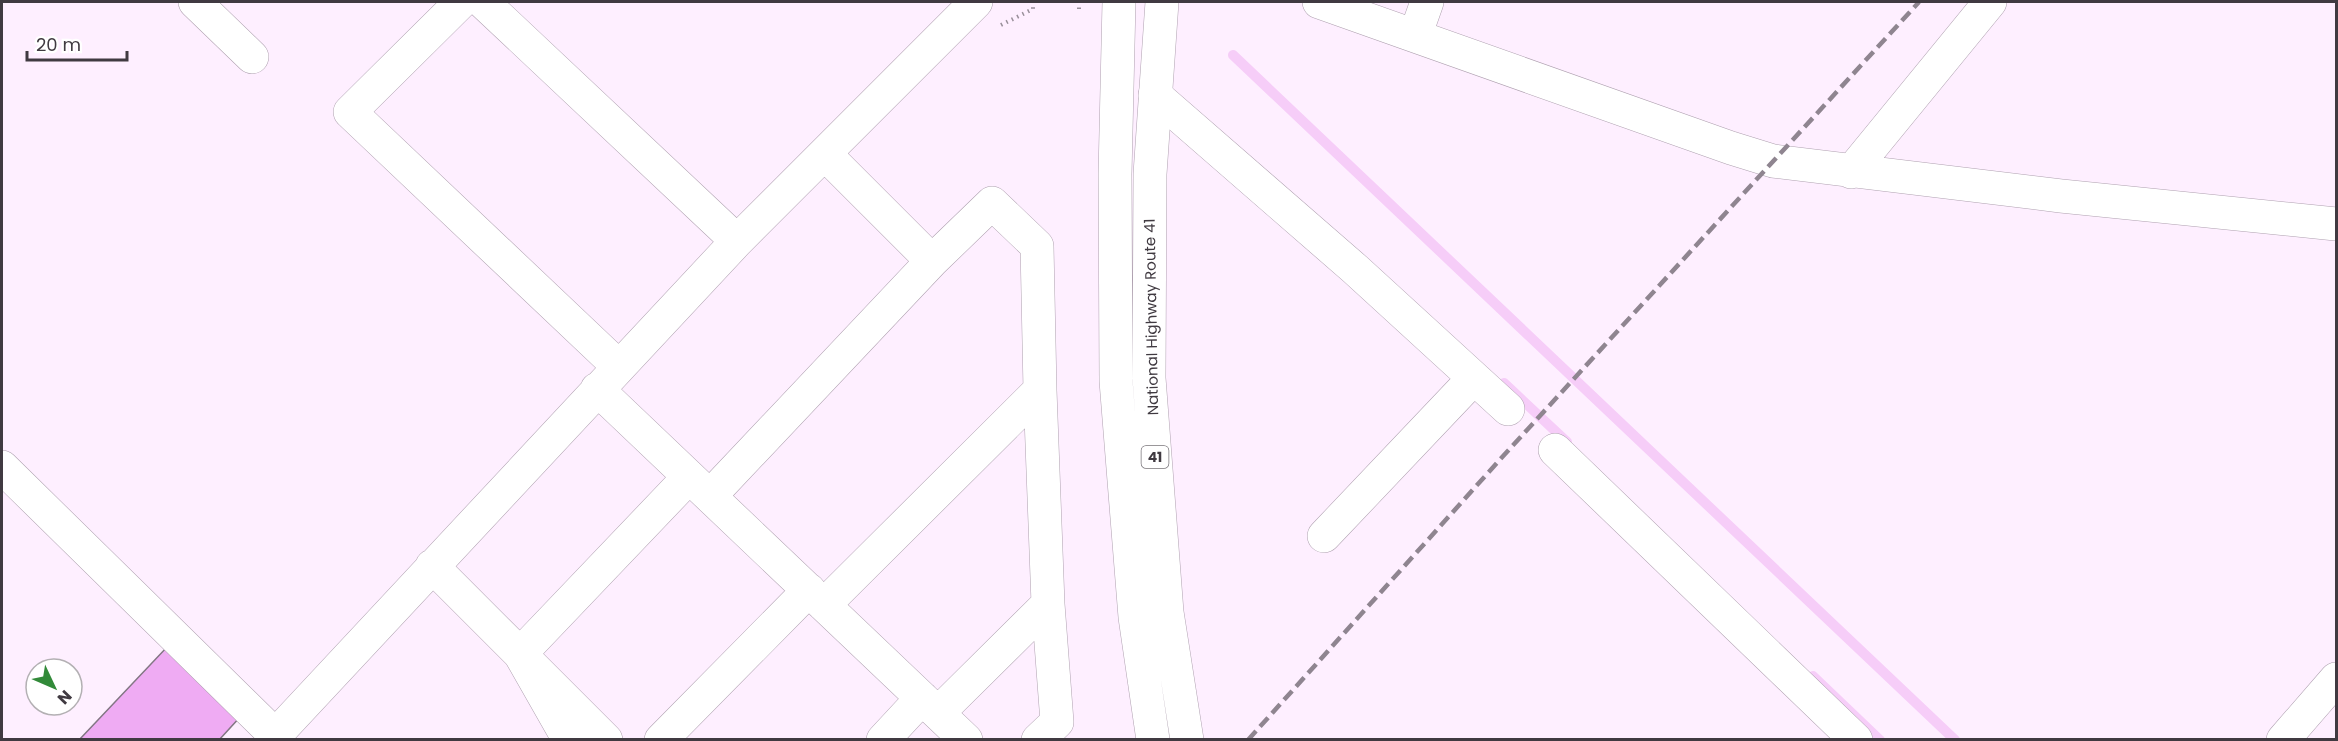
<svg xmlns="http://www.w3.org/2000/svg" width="2338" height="741" font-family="Poppins,sans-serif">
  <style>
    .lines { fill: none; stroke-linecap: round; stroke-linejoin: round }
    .stream { stroke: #f6cdf8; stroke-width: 10 }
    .building { fill: #efabf3; stroke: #837684; stroke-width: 1.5 }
    .minor-casing { stroke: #afa1b0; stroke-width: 34 }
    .highway-casing { stroke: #afa1b0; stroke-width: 34 }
    .path { stroke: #998f9a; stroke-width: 4; stroke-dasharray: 1.5 4.5; stroke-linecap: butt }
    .minor { stroke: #fff; stroke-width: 33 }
    .highway { stroke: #fff; stroke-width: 33 }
    .rail { stroke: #8f8590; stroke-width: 4.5; stroke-dasharray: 12 6; stroke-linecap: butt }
    .labels { text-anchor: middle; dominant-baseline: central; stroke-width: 4.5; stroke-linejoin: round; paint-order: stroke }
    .shield { fill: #fff; stroke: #79757a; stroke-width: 1.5 }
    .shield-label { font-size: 14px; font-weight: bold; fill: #403a41 }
    .street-label { font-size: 15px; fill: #403a41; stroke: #fff }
  </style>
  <rect width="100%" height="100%" fill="#feefff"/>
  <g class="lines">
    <path class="stream" d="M1233,55L1955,740
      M1504,383L1567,442
      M1813,676L1880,740"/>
  </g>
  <path class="building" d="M168,646L241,716L219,740H79Z"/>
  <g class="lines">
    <g class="minor-casing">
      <path id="minor" d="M195,2L252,57
        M461,2L350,112L618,366
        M483,2L737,241
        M1319,2L1731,148L1773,161L2061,196L2336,224
        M1415,36L1427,2
        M1155,95L1355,269L1508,409
        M1851,172L1990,2
        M597,389L966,740
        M1555,450L1856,740
        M2,467L275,735
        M710,496L932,261L825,154
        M1324,536L1474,378
        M432,566L520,654L689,477
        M824,605L1040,390L1037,246L992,203L932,261
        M938,713L1048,604L1040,390
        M271,740L737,241L976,2
        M569,740L520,654L606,740
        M661,740L809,590
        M883,740L922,698
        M1038,740L1057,722L1048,604
        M2283,740L2336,679"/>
    </g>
    <g class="highway-casing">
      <path id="highway" d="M1119,2L1115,174L1116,381L1135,617L1153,740
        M1162,2L1150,174L1149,378L1167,612L1187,740"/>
    </g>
    <path class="path" d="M1079,9V2
      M1001,25L1033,9V2"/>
    <use href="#minor" class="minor"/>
    <use href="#highway" class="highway"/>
    <path class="rail" d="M1248,740L1505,454L1919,2"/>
  </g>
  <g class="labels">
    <rect class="shield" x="1141.5" y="446" width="27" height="22" rx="4.5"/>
    <g class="shield-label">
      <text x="1155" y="457">41</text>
    </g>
    <g class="street-label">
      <text transform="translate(1151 317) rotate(-91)">National Highway Route 41</text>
    </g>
  </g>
  <rect width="2338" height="741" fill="none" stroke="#403a41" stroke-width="6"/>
  <g transform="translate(54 687) rotate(134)"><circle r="28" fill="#ffffff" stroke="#b3b0b3" stroke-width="1.5"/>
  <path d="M0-4.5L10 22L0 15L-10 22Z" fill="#328a39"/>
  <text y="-9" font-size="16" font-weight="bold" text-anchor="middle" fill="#403a41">N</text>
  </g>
  <path d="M27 51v9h100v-9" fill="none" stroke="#403a41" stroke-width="3"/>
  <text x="36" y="51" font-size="18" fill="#403a41" stroke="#ffffff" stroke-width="4.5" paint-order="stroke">20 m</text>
</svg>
